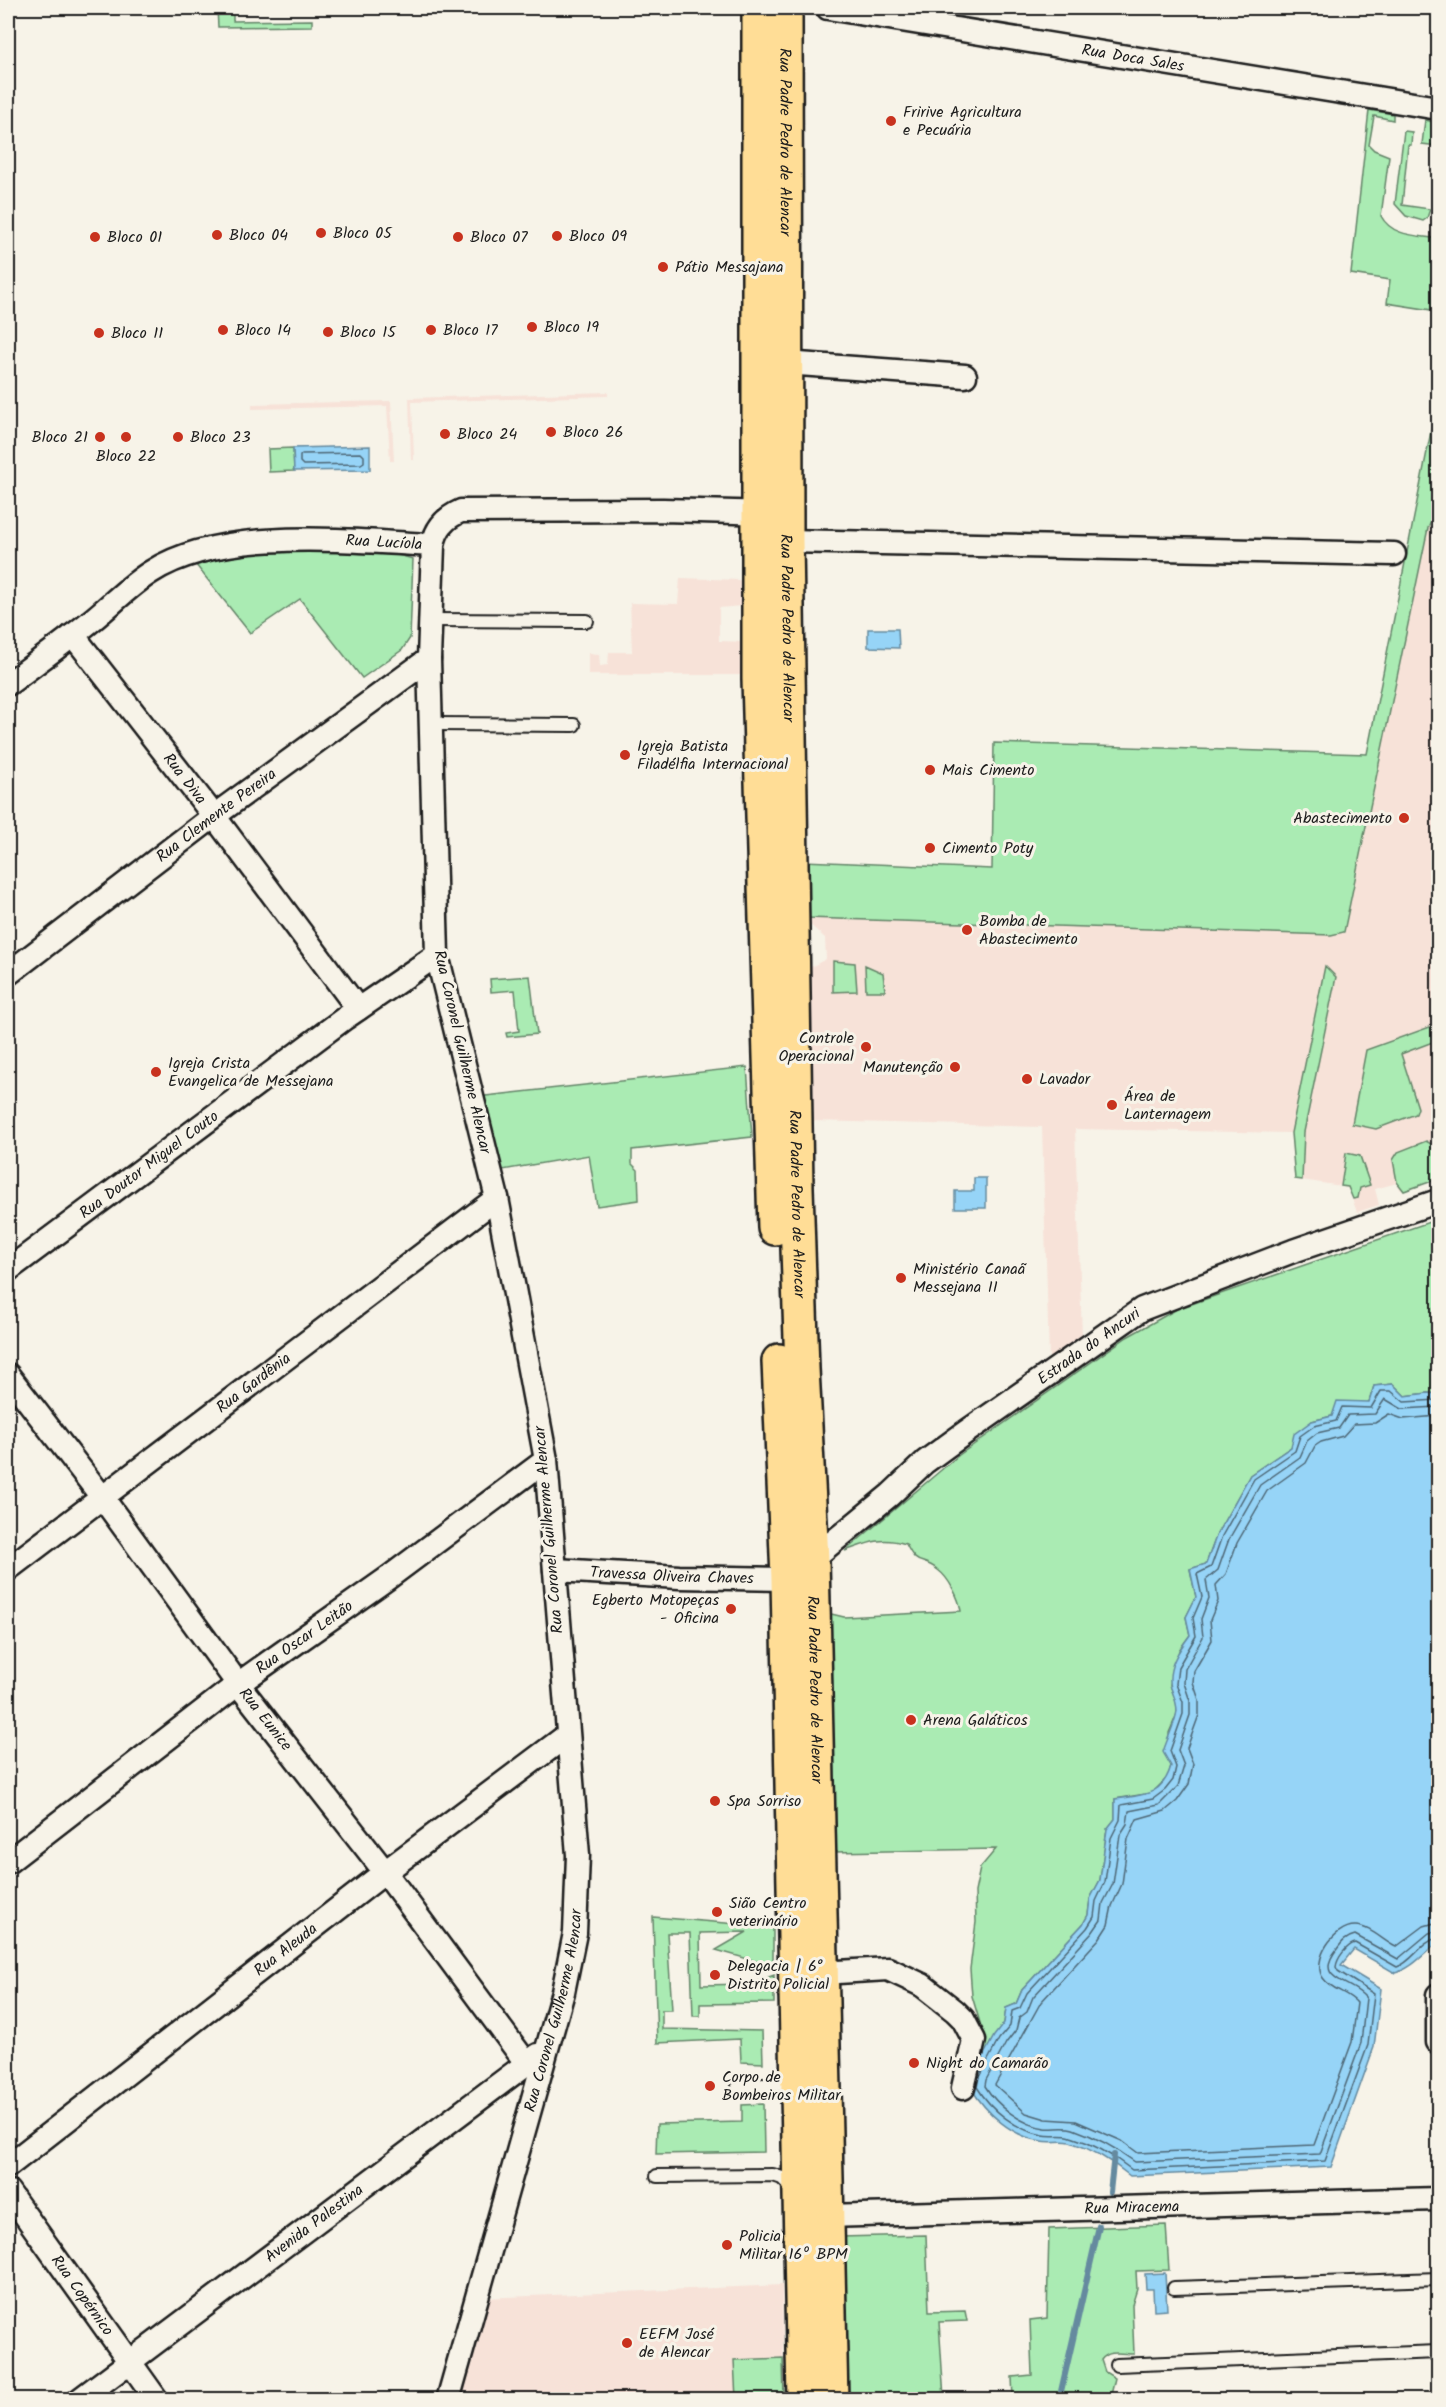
<svg xmlns="http://www.w3.org/2000/svg" width="1446" height="2407" font-family="Kalam,sans-serif">
  <style>
    .built { fill: #f7e2d8 }
    .green { fill: #aaebb3; stroke: #638468; stroke-width: 1.5 }
    .water { fill: #96d4f7; stroke: #658a9f; stroke-width: 1.5 }
    .lines { fill: none; stroke-linecap: round; stroke-linejoin: round }
    .shore { stroke: #4d6674; stroke-width: 1.5 }
    .stream { stroke: #658a9f; stroke-width: 6 }
    .lane-casing { stroke: #1c1c1c; stroke-width: 16 }
    .street-casing { stroke: #1c1c1c; stroke-width: 27 }
    .primary-casing { stroke: #1c1c1c; stroke-width: 38 }
    .lane { stroke: #f7f3e8; stroke-width: 12 }
    .street { stroke: #f7f3e8; stroke-width: 22 }
    .primary { stroke: #ffdd96; stroke-width: 33 }
    .poi-dot { fill: #c8321e; stroke: #f7f3e8; stroke-width: 2 }
    .labels { text-anchor: middle; dominant-baseline: central; stroke-width: 6; stroke-linejoin: round; paint-order: stroke }
    .street-label { font-size: 16px; fill: #1c1c1c; stroke: #f7f3e8 }
    .poi-label { font-size: 16px; fill: #1c1c1c; stroke: #f7f3e8; text-anchor: start }
  </style>
  <rect width="100%" height="100%" fill="#f7f3e8"/>
  <filter id="ink" filterUnits="userSpaceOnUse"><feTurbulence type="fractalNoise" baseFrequency=".0167" numOctaves="2"/><feDisplacementMap in="SourceGraphic" scale="12" xChannelSelector="R" yChannelSelector="G"/><feConvolveMatrix kernelMatrix="1 2 1 2 8 2 1 2 1" color-interpolation-filters="sRGB"/></filter>
  <g filter="url(#ink)">
    <path class="built" d="M608,392V396L412,402L414,460H411L409,398Z
      M391,401L394,461H390L387,406L252,409V404Z
      M1438,426V1179L1401,1190L1397,1183L1375,1189L1379,1205L1357,1212L1348,1187L1295,1179L1291,1133L1075,1129L1082,1337L1049,1358L1042,1127L813,1121L809,968L826,959L825,938L807,922V918L1331,935Z
      M680,578L741,580V606L719,608V641L746,642L745,675H588V653L599,654L600,666L608,665L609,652H632L630,603L678,604Z
      M782,2285L784,2399L454,2400L483,2298Z"/>
    <path class="green" d="M217,8H233V21L312,20V26L218,27Z
      M1369,110L1393,114V120L1374,116L1369,145L1374,150L1389,156L1381,216C1392,237 1418,235 1438,239V311L1387,303L1390,280L1351,274Z
      M1425,120L1438,123V146L1422,144Z
      M1404,131L1412,132L1411,145H1408L1402,205L1430,209L1427,218L1423,221L1406,216L1395,204Z
      M8,189H10L13,366H8Z
      M1438,396V508L1428,528L1344,932L1331,935L807,918L804,861L992,869L994,743L1367,754Z
      M293,448L294,471L269,472L268,449Z
      M309,550C344,550 379,549 413,559L410,638L402,650L362,678L300,599L250,633L192,560L220,555Z
      M833,961L855,963L857,991L833,992Z
      M865,965L883,973L885,991H866Z
      M1325,966L1336,977L1304,1132L1302,1180L1295,1179L1291,1133Z
      M530,976L537,1034L507,1037L506,1033L519,1031L515,990L491,992L490,979Z
      M1438,1024V1040L1401,1054L1418,1108L1416,1114L1376,1129L1352,1124L1366,1050Z
      M747,1067L752,1137L632,1150V1164L638,1170L639,1200L597,1206L589,1155L497,1171L477,1097Z
      M1426,1141L1433,1145L1438,1159V1179L1404,1191L1397,1182L1393,1160L1398,1152Z
      M1346,1153L1360,1156L1370,1185L1360,1188L1358,1198L1353,1199L1348,1187L1341,1186Z
      M1438,1219V1394L1428,1393L1405,1396L1393,1384L1374,1386L1369,1402L1332,1416L1312,1421L1291,1447L1250,1475L1217,1534L1206,1564L1190,1569L1196,1597L1186,1617L1190,1635L1179,1650L1170,1685L1177,1703V1714L1169,1733L1171,1766L1168,1777L1152,1793L1115,1799V1819L1107,1829L1100,1880L1090,1899L1088,1915L1083,1924L1022,1990L1016,2004L1006,2008L1004,2023L984,2055L980,2023L972,1996L970,1969L976,1922L975,1892L980,1868L996,1849L833,1852L827,1613L844,1617L961,1611C959,1598 949,1578 938,1570C921,1556 918,1569 906,1544C881,1536 868,1543 845,1551L959,1455L1127,1337L1177,1309Z
      M653,1917L773,1927V1966L716,1950L747,1932L700,1933L701,1985L750,1984L774,1975V2003L700,2004V2016H693L690,1933H667L672,2010H662V2029L762,2031L763,2063L741,2062L740,2039L657,2043Z
      M763,2104L764,2152L656,2154L657,2124L742,2122V2105Z
      M1166,2225L1169,2270L1136,2271L1137,2289L1132,2305L1134,2354C1122,2354 1109,2349 1101,2360L1105,2372L1115,2378L1110,2399H1013L1012,2377L1032,2375L1030,2320L1047,2318L1049,2229Z
      M926,2235L929,2312L965,2311L967,2321L939,2322L944,2399H842L839,2237Z
      M783,2358L784,2399H736L734,2360Z"/>
    <path class="water" d="M370,446V470L294,471L293,448Z
      M868,629H898L899,648L868,647Z
      M974,1178H986V1208H955V1191H974Z
      M1393,1384L1405,1396L1428,1393L1438,1394V1943C1424,1953 1412,1969 1395,1973L1354,1949L1341,1965L1381,1989L1374,2047L1331,2167L1130,2176C1112,2161 1092,2149 1070,2142C1061,2140 1051,2143 1042,2141C1012,2137 986,2113 971,2088L973,2075L994,2036L1004,2023L1006,2008L1016,2004L1022,1990L1083,1924L1088,1915L1090,1899L1100,1880L1107,1829L1115,1819V1799C1142,1795 1162,1797 1171,1766L1163,1752C1167,1739 1175,1724 1177,1711C1177,1703 1174,1696 1171,1688C1166,1668 1179,1650 1190,1635L1186,1617L1196,1597L1190,1569L1206,1564L1217,1534L1250,1475L1291,1447L1294,1434L1312,1421L1332,1416L1337,1401L1369,1402L1374,1386Z
      M1165,2273L1167,2310L1154,2311L1153,2289H1146L1145,2274Z"/>
    <g class="lines">
      <path class="shore" d="M361,453L364,456V462L361,464L303,465L300,462V456L302,454Z
        M1438,1400L1404,1402L1391,1391H1381L1371,1408L1342,1407L1336,1421L1314,1426L1300,1436L1295,1451L1254,1479L1222,1536L1211,1567L1197,1574L1202,1597L1193,1618L1196,1636L1178,1667L1176,1684L1183,1702V1714L1170,1751L1176,1767L1173,1780L1165,1790L1153,1799L1121,1805L1120,1820L1111,1838L1105,1882L1096,1901L1094,1917L1087,1928L1027,1993L1020,2008L1012,2011L1010,2026L999,2039L979,2077L977,2087C991,2110 1017,2131 1043,2135C1052,2137 1062,2134 1071,2137C1095,2144 1113,2155 1132,2170L1325,2161L1368,2045L1374,1994L1338,1971L1336,1967C1337,1958 1347,1945 1355,1943L1397,1967C1413,1962 1421,1941 1438,1938
        M1438,1407L1402,1409L1385,1399L1375,1414L1348,1415L1339,1428L1317,1433L1307,1441L1300,1457L1260,1485L1229,1539L1218,1570L1206,1580L1209,1598L1201,1619L1203,1637L1185,1669L1184,1683L1190,1701V1715L1178,1750L1184,1766L1178,1786L1159,1805L1129,1811L1127,1824L1120,1835L1113,1884L1103,1903L1101,1920L1092,1933L1033,1997L1027,2012L1019,2018L1016,2030L1006,2043L986,2080L985,2086C997,2106 1022,2125 1045,2128C1054,2129 1064,2126 1073,2129C1096,2137 1116,2148 1135,2162L1320,2154L1361,2043L1366,1998C1352,1980 1312,1981 1337,1949C1342,1942 1346,1937 1355,1935L1398,1959L1429,1933L1438,1931
        M1438,1416L1403,1419L1389,1414L1375,1423L1354,1424L1343,1436L1321,1442L1315,1446L1306,1463L1267,1491L1237,1543L1226,1574L1216,1585L1218,1601L1210,1620L1212,1640L1194,1671L1193,1682L1199,1700V1715L1187,1748L1193,1764L1189,1784L1177,1801L1165,1811L1137,1819L1128,1839L1122,1884L1112,1906L1108,1925L1099,1939L1041,2002L995,2085L1026,2113L1046,2119L1076,2121L1122,2141L1138,2153L1314,2145L1352,2042L1357,2003C1348,1992 1331,1990 1323,1978C1311,1960 1334,1926 1355,1926C1370,1926 1383,1941 1396,1947L1424,1926L1438,1922"/>
      <path class="stream" d="M1110,2192L1114,2155
        M1059,2400L1099,2226"/>
      <g class="lane-casing">
        <path id="lane" d="M429,620L587,621
          M431,724L574,725
          M738,2086L796,2084
          M657,2176L773,2175L782,2178L794,2190
          M1174,2288L1438,2279
          M1117,2365L1438,2352"/>
      </g>
      <g class="street-casing">
        <g id="street">
          <path id="s1" d="M828,8L1438,108"/>
          <path d="M785,363L965,376"/>
          <path d="M786,541L1394,554"/>
          <path id="s2" d="M73,635L214,816L358,1009"/>
          <path id="s3" d="M8,684C36,663 64,643 91,621C111,605 130,585 151,572C222,526 351,541 433,545"/>
          <path id="s4" d="M8,974L214,816L429,659"/>
          <path id="s5" d="M8,1270L345,1018L437,955"/>
          <path id="s6" d="M8,1375L102,1497L238,1684L385,1872L527,2064"/>
          <path id="s7" d="M8,1569L497,1198"/>
          <path id="s8" d="M555,1570L679,1577L788,1579L890,1495L925,1462L966,1432L1142,1309L1293,1251L1438,1201"/>
          <path id="s9" d="M8,1862L238,1684L388,1578L546,1460"/>
          <path d="M821,1973L888,1969L922,1985L955,2011L963,2019L974,2040L963,2088"/>
          <path d="M1438,1995V2042"/>
          <path id="s10" d="M8,2166L385,1872L566,1736"/>
          <path id="s11" d="M8,2191L157,2400"/>
          <path id="s12" d="M826,2216L1438,2199"/>
          <path id="s13" d="M79,2400L538,2055"/>
          <path id="s14" d="M448,2400L563,1992L575,1933L578,1855L546,1460L497,1198L437,955L429,659L433,545C436,528 445,518 461,511L663,510L772,513"/>
        </g>
      </g>
      <g class="primary-casing">
        <g id="primary">
          <path d="M759,8V679L775,1228"/>
          <path id="s15" d="M785,8L786,541L796,1188L802,1369L812,1560L831,2400"/>
          <path d="M779,1361L788,1579L804,2400"/>
        </g>
      </g>
      <use href="#lane" class="lane"/>
      <use href="#street" class="street"/>
      <use href="#primary" class="primary"/>
    </g>
  </g>
  <g class="poi-dot">
    <circle cx="891" cy="121" r="6"/>
    <circle cx="321" cy="233" r="6"/>
    <circle cx="217" cy="235" r="6"/>
    <circle cx="557" cy="236" r="6"/>
    <circle cx="95" cy="237" r="6"/>
    <circle cx="458" cy="237" r="6"/>
    <circle cx="663" cy="267" r="6"/>
    <circle cx="532" cy="327" r="6"/>
    <circle cx="223" cy="330" r="6"/>
    <circle cx="431" cy="330" r="6"/>
    <circle cx="328" cy="332" r="6"/>
    <circle cx="99" cy="333" r="6"/>
    <circle cx="551" cy="432" r="6"/>
    <circle cx="445" cy="434" r="6"/>
    <circle cx="100" cy="437" r="6"/>
    <circle cx="126" cy="437" r="6"/>
    <circle cx="178" cy="437" r="6"/>
    <circle cx="625" cy="755" r="6"/>
    <circle cx="930" cy="770" r="6"/>
    <circle cx="1404" cy="818" r="6"/>
    <circle cx="930" cy="848" r="6"/>
    <circle cx="967" cy="930" r="6"/>
    <circle cx="866" cy="1047" r="6"/>
    <circle cx="955" cy="1067" r="6"/>
    <circle cx="156" cy="1072" r="6"/>
    <circle cx="1027" cy="1079" r="6"/>
    <circle cx="1112" cy="1105" r="6"/>
    <circle cx="901" cy="1278" r="6"/>
    <circle cx="731" cy="1609" r="6"/>
    <circle cx="911" cy="1720" r="6"/>
    <circle cx="715" cy="1801" r="6"/>
    <circle cx="717" cy="1912" r="6"/>
    <circle cx="715" cy="1975" r="6"/>
    <circle cx="914" cy="2063" r="6"/>
    <circle cx="710" cy="2086" r="6"/>
    <circle cx="727" cy="2245" r="6"/>
    <circle cx="627" cy="2343" r="6"/>
  </g>
  <g class="labels">
    <g class="street-label">
      <text stroke="none"><textPath href="#s1" startOffset="309">Rua Doca Sales</textPath></text>
      <text stroke="none"><textPath href="#s15" startOffset="134">Rua Padre Pedro de Alencar</textPath></text>
      <text stroke="none"><textPath href="#s3" startOffset="420">Rua Lucíola</textPath></text>
      <text stroke="none"><textPath href="#s15" startOffset="620">Rua Padre Pedro de Alencar</textPath></text>
      <text stroke="none"><textPath href="#s2" startOffset="182">Rua Diva</textPath></text>
      <text stroke="none"><textPath href="#s4" startOffset="262">Rua Clemente Pereira</textPath></text>
      <text transform="translate(462 1052) rotate(77)">Rua Coronel Guilherme Alencar</text>
      <text stroke="none"><textPath href="#s5" startOffset="176">Rua Doutor Miguel Couto</textPath></text>
      <text stroke="none"><textPath href="#s15" startOffset="1196">Rua Padre Pedro de Alencar</textPath></text>
      <text stroke="none"><textPath href="#s8" startOffset="614">Estrada do Ancuri</textPath></text>
      <text stroke="none"><textPath href="#s7" startOffset="308">Rua Gardênia</textPath></text>
      <text transform="translate(549 1530) rotate(-95)">Rua Coronel Guilherme Alencar</text>
      <text stroke="none"><textPath href="#s8" startOffset="117">Travessa Oliveira Chaves</textPath></text>
      <text stroke="none"><textPath href="#s9" startOffset="372">Rua Oscar Leitão</textPath></text>
      <text stroke="none"><textPath href="#s15" startOffset="1682">Rua Padre Pedro de Alencar</textPath></text>
      <text stroke="none"><textPath href="#s6" startOffset="430">Rua Eunice</textPath></text>
      <text stroke="none"><textPath href="#s10" startOffset="352">Rua Aleuda</textPath></text>
      <text stroke="none"><textPath href="#s14" startOffset="404">Rua Coronel Guilherme Alencar</textPath></text>
      <text stroke="none"><textPath href="#s12" startOffset="306">Rua Miracema</textPath></text>
      <text stroke="none"><textPath href="#s13" startOffset="294">Avenida Palestina</textPath></text>
      <text stroke="none"><textPath href="#s11" startOffset="128">Rua Copérnico</textPath></text>
    </g>
    <g class="poi-label">
      <text x="903" y="112">Fririve Agricultura<tspan x="903" dy="18">e Pecuária</tspan></text>
      <text x="333" y="233">Bloco 05</text>
      <text x="229" y="235">Bloco 04</text>
      <text x="569" y="236">Bloco 09</text>
      <text x="107" y="237">Bloco 01</text>
      <text x="470" y="237">Bloco 07</text>
      <text x="675" y="267">Pátio Messajana</text>
      <text x="544" y="327">Bloco 19</text>
      <text x="235" y="330">Bloco 14</text>
      <text x="443" y="330">Bloco 17</text>
      <text x="340" y="332">Bloco 15</text>
      <text x="111" y="333">Bloco 11</text>
      <text x="563" y="432">Bloco 26</text>
      <text x="457" y="434">Bloco 24</text>
      <text x="88" y="437" text-anchor="end">Bloco 21</text>
      <text x="190" y="437">Bloco 23</text>
      <text x="126" y="456" text-anchor="middle">Bloco 22</text>
      <text x="637" y="746">Igreja Batista<tspan x="637" dy="18">Filadélfia Internacional</tspan></text>
      <text x="942" y="770">Mais Cimento</text>
      <text x="1392" y="818" text-anchor="end">Abastecimento</text>
      <text x="942" y="848">Cimento Poty</text>
      <text x="979" y="921">Bomba de<tspan x="979" dy="18">Abastecimento</tspan></text>
      <text x="854" y="1038" text-anchor="end">Controle<tspan x="854" dy="18">Operacional</tspan></text>
      <text x="168" y="1063">Igreja Crista<tspan x="168" dy="18">Evangelica de Messejana</tspan></text>
      <text x="943" y="1067" text-anchor="end">Manutenção</text>
      <text x="1039" y="1079">Lavador</text>
      <text x="1124" y="1096">Área de<tspan x="1124" dy="18">Lanternagem</tspan></text>
      <text x="913" y="1269">Ministério Canaã<tspan x="913" dy="18">Messejana II</tspan></text>
      <text x="719" y="1600" text-anchor="end">Egberto Motopeças<tspan x="719" dy="18">- Oficina</tspan></text>
      <text x="923" y="1720">Arena Galáticos</text>
      <text x="727" y="1801">Spa Sorriso</text>
      <text x="729" y="1903">Sião Centro<tspan x="729" dy="18">veterinário</tspan></text>
      <text x="727" y="1966">Delegacia | 6°<tspan x="727" dy="18">Distrito Policial</tspan></text>
      <text x="926" y="2063">Night do Camarão</text>
      <text x="722" y="2077">Corpo de<tspan x="722" dy="18">Bombeiros Militar</tspan></text>
      <text x="739" y="2236">Policia<tspan x="739" dy="18">Militar 16º BPM</tspan></text>
      <text x="639" y="2334">EEFM José<tspan x="639" dy="18">de Alencar</tspan></text>
    </g>
  </g>
  <rect width="1446" height="2407" fill="none" stroke="#f7f3e8" stroke-width="30"/>
  <rect x="15" y="15" width="1416" height="2377" fill="none" stroke="#1c1c1c" stroke-width="2" filter="url(#ink)"/>
</svg>
